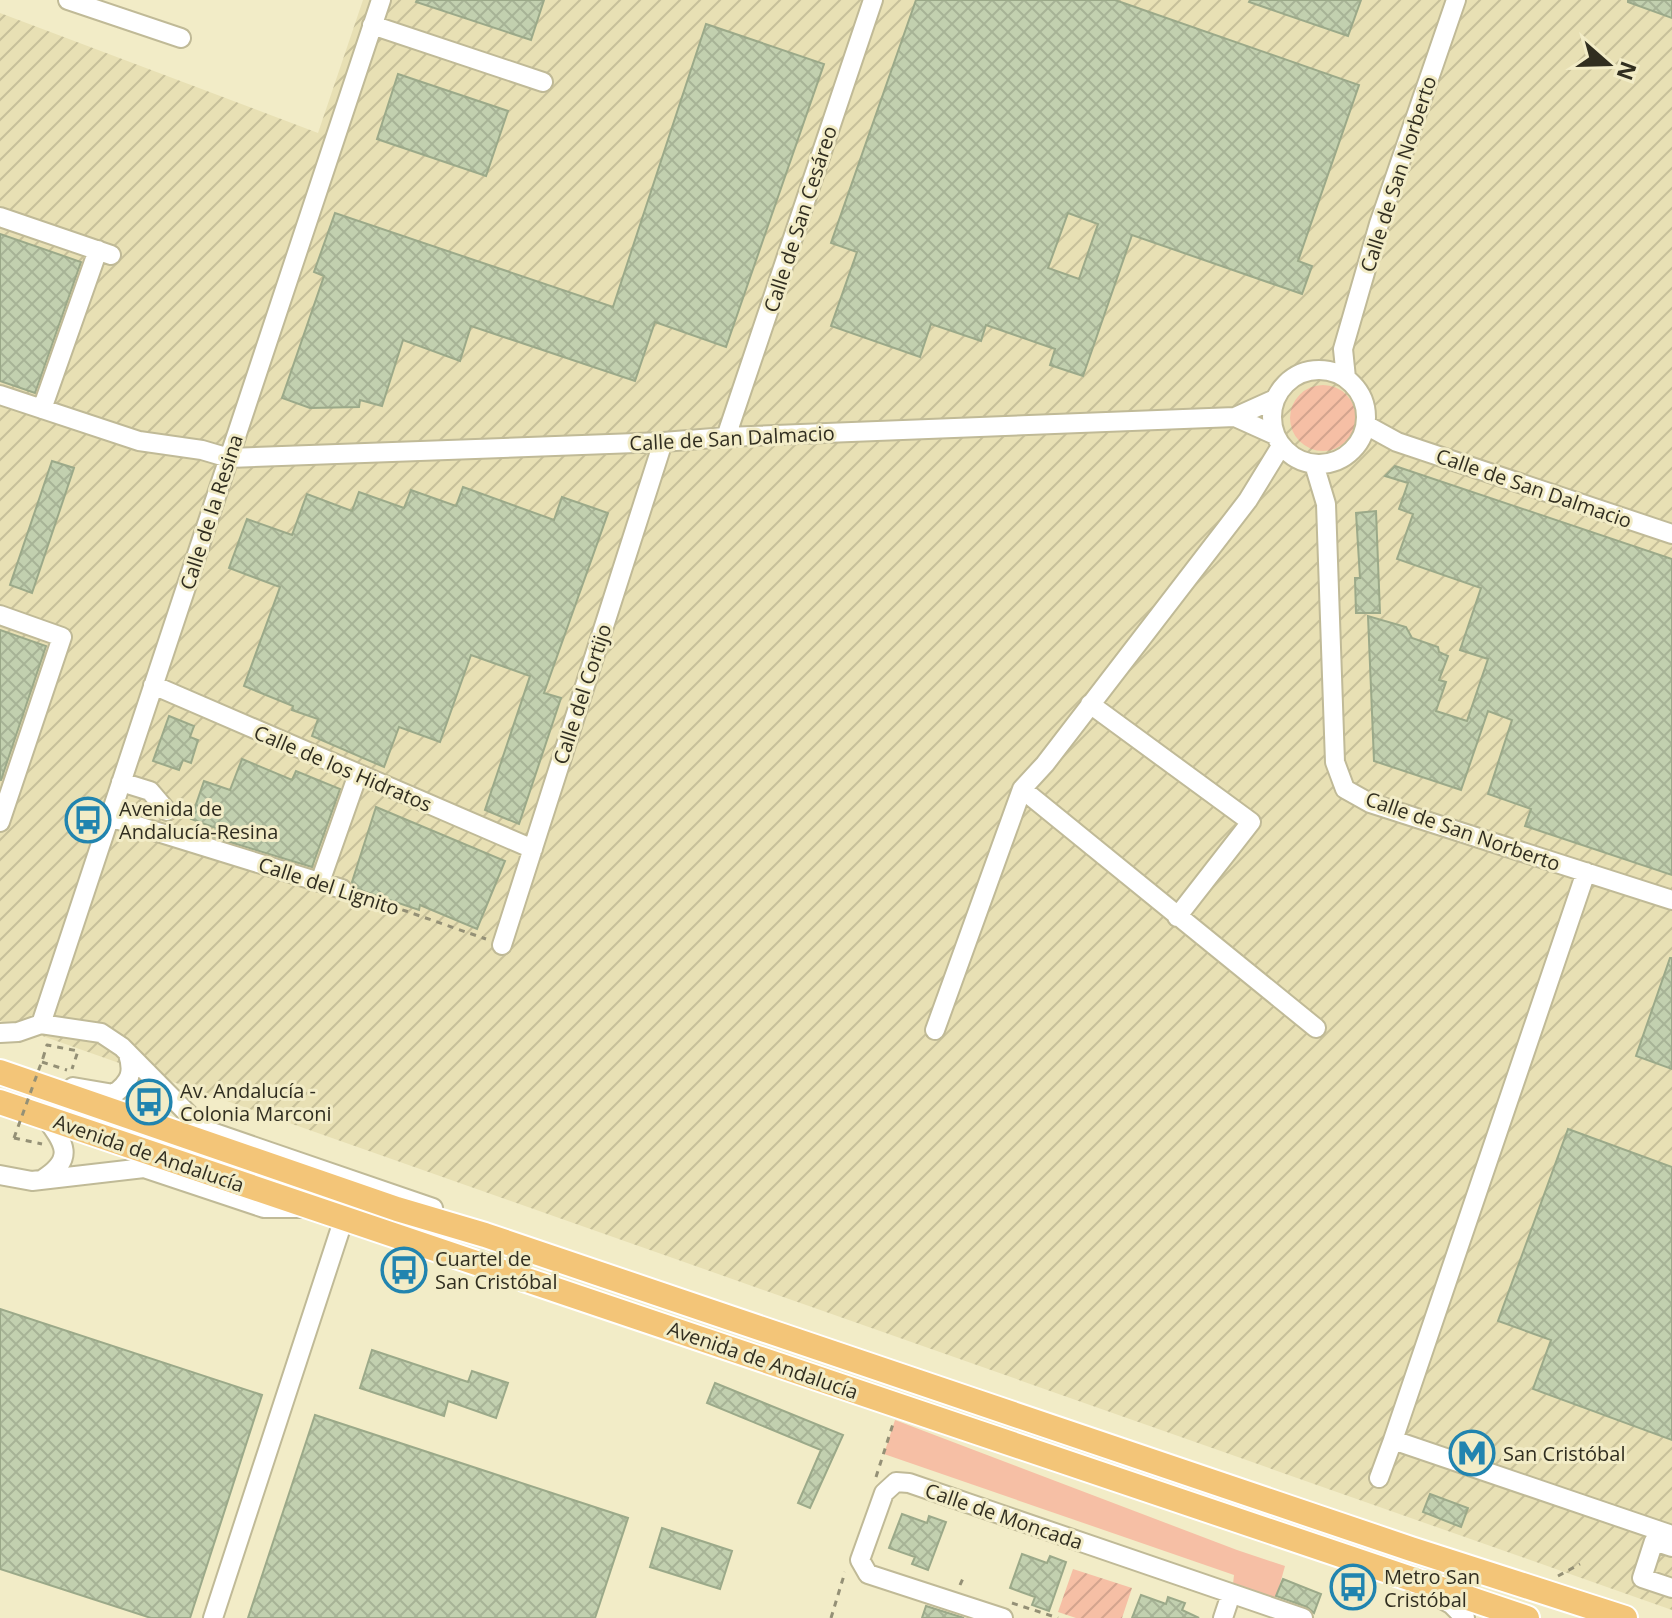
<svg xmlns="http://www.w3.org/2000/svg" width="1672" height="1618" font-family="'Open Sans',sans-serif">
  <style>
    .industrial { fill: url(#industrial-furrows) }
    .park { fill: #f6bfa5 }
    .garden { fill: url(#garden-furrows) }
    .building { fill: url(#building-cross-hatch); stroke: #9ba989; stroke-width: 2; fill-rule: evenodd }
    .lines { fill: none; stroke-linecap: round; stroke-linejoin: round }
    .minor-casing { stroke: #c0ba97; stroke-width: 22 }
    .major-casing { stroke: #fff; stroke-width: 28 }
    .path { stroke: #949076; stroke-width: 3; stroke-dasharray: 6 6; stroke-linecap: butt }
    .minor { stroke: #fff; stroke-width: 18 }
    .major { stroke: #f3c578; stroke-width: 24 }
    .path-bridge { stroke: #949076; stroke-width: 3; stroke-dasharray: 6 6; stroke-linecap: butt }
    .labels { text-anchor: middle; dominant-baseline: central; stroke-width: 6; stroke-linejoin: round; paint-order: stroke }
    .street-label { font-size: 20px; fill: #312e20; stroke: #f2ecc7 }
    .poi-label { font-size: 20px; fill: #312e20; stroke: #f2ecc7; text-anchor: start }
  </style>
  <defs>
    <pattern id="industrial-furrows" width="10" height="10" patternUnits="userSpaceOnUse" patternTransform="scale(2)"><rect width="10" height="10" fill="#e8e0b4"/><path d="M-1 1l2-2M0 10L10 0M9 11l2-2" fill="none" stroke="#c7c09a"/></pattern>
    <pattern id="garden-furrows" width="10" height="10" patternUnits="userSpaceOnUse" patternTransform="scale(2)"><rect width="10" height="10" fill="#f6bfa5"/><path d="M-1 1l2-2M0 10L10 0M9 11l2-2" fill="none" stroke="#d3a48e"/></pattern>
    <pattern id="building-cross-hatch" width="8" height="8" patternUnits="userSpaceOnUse" patternTransform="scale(2)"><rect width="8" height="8" fill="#c2d0af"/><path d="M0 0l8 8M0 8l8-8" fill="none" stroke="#a7b396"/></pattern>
  </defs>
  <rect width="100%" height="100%" fill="#f2ecc7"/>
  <path class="industrial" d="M363,0H1672V1610L0,1021V13L318,133Z"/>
  <path class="park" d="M895,1420L1237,1550L1285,1566L1276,1598L1233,1584L1234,1575L884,1454Z"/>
  <path class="garden" d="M1290 418a33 33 0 1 1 66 0a33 33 0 1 1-66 0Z
    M1073,1569L1132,1588L1122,1618H1076L1058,1612Z"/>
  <path class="building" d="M417,0H544L531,40L416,2Z
    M916,0H1115L1359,85L1298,261L1312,266L1302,294L1132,235L1083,376L1050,365L1055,349L986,325L981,341L931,324L920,357L831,326L857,252L831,243ZM1068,213L1098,224L1079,279L1048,268Z
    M1250,0H1361L1348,36L1249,2Z
    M1628,0H1672V18L1628,2Z
    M706,24L824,64L726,347L655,322L635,381L471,326L460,361L403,340L382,406L360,400L359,407L310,408L282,398L324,276L314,272L335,213L613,307Z
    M398,74L508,111L486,176L377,139Z
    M0,234L81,262L35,393L0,381Z
    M52,461L74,468L32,593L10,585Z
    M1395,466L1672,559V875L1525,826L1531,809L1488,794L1512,720L1488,711L1461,790L1374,761L1368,616L1406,627L1412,638L1438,647L1439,652L1448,656L1439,680L1446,682L1436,711L1467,721L1488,659L1460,650L1481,588L1397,559L1413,514L1399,509L1408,483L1385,476Z
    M463,487L554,520L562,497L608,513L544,693L561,698L519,824L485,810L530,676L471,655L440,742L399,727L384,767L312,736L318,719L292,710L293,706L244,686L280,587L229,568L247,519L292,535L307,494L352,511L359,492L404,508L411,490L456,506Z
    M1376,511L1380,613H1356L1355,578H1360L1356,513Z
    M0,630L46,646L1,780H0Z
    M169,716L194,726L190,737L198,740L191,763L183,760L179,770L153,761Z
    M242,759L292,780L296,771L340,789L312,867L213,837L216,828L191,819L204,781L230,790Z
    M376,807L505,861L477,929L420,905L419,910L354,888L352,882Z
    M1670,958H1672V1069L1636,1056Z
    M1568,1129L1672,1167V1440L1533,1389L1551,1340L1498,1321Z
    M0,1309L262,1395L190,1618H151L0,1569Z
    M372,1350L468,1382L472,1371L508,1383L496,1418L448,1401L444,1416L360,1388Z
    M715,1383L843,1435L810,1508L798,1503L821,1450L707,1403Z
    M315,1415L628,1518L595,1618H248Z
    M1430,1494L1468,1508L1461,1527L1423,1512Z
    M902,1514L927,1523L929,1516L946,1522L928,1570L912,1564L915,1557L889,1548Z
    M662,1528L732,1551L720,1589L650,1567Z
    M1022,1554L1047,1563L1050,1556L1066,1562L1049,1611L1032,1605L1035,1597L1010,1588Z
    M1283,1579L1321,1594L1314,1613L1307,1607L1276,1596Z
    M1141,1595L1166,1604L1168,1597L1185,1603L1182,1610L1199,1618H1132Z
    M926,1606L964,1618H922Z"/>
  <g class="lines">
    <g class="minor-casing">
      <path id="minor" d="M68,0L181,38
        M372,25L543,82
        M0,217L111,255
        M1272 417a47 47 0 1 1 94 0a47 47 0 1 1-94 0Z
        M1346,378L1343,349L1379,224L1456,0
        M0,395L139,441L202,450L229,458L663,442L726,437L1235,417L1275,399
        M42,409L98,250
        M1235,417L1275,435
        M1366,425L1397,442L1672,534
        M726,437L873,0
        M1314,464L1326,504L1335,762L1345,789L1370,803L1672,900
        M0,615L62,637L0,822
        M153,685L533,849
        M1090,704L1251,822L1177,917
        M121,782L150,791L167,811
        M1022,789L1316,1028
        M109,817L342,889
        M1586,872L1393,1440L1672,1535
        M320,882L358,774
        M502,945L663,442
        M41,1024L381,0
        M935,1030L1022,789L1045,764L1248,500L1281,446
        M0,1033L18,1032L41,1024L101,1033L122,1047L203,1129L433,1208
        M73,1087L114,1094C130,1082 134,1073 128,1054
        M0,1175L32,1181L144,1168L264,1208H301
        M43,1179C76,1158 64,1143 45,1117
        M1379,1478L1393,1440
        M1672,1547L1654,1541L1642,1578L1672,1588
        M1431,1593L1451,1604L1465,1618
        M213,1618L344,1218
        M1003,1618L868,1574L860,1560L884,1493L896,1482L909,1483L1303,1618
        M1223,1618L1231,1594"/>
    </g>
    <g class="major-casing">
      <path id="major" d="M0,1072L397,1209L485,1235L1411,1549L1625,1618
        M0,1102L1527,1618"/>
    </g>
    <path class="path" d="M357,894L486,939
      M43,1058L47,1045L78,1051L72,1069
      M42,1062L67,1070
      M14,1138L42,1144
      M876,1477L893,1424
      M1558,1576L1580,1564
      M960,1585L964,1576
      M1012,1603L1058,1618
      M831,1618L845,1572"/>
    <use href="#minor" class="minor"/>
    <use href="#major" class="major"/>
    <path class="path-bridge" d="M14,1138L43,1058"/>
  </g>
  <defs>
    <g id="bus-ring" transform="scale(2.3)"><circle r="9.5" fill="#f2ecc7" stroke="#2184af" stroke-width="1.5"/><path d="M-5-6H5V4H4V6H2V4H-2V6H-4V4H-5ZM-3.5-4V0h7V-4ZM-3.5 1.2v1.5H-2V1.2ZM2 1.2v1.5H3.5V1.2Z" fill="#2184af"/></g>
    <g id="metro-ring" transform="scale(2.3)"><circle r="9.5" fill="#f2ecc7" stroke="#2184af" stroke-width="1.5"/><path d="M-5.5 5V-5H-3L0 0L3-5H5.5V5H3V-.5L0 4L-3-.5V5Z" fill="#2184af"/></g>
  </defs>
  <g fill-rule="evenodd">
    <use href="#bus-ring" x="88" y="820"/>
    <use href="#bus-ring" x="149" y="1102"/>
    <use href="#bus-ring" x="404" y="1270"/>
    <use href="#metro-ring" x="1472" y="1453"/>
    <use href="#bus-ring" x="1353" y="1587"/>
  </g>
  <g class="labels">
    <g class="street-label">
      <text transform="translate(1398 174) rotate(-72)">Calle de San Norberto</text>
      <text transform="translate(800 219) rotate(-72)">Calle de San Cesáreo</text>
      <text transform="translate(732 438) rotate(-3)">Calle de San Dalmacio</text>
      <text transform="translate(1534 488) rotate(19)">Calle de San Dalmacio</text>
      <text transform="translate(211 512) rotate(-72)">Calle de la Resina</text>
      <text transform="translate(582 694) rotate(-72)">Calle del Cortijo</text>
      <text transform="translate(343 768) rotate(23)">Calle de los Hidratos</text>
      <text transform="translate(1463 831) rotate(19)">Calle de San Norberto</text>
      <text transform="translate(329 886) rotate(18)">Calle del Lignito</text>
      <text transform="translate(149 1153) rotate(19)">Avenida de Andalucía</text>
      <text transform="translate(763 1360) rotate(19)">Avenida de Andalucía</text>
      <text transform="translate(1004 1516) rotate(19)">Calle de Moncada</text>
    </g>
    <g class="poi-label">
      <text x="119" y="808">Avenida de<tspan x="119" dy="23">Andalucía-Resina</tspan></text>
      <text x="180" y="1090">Av. Andalucía -<tspan x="180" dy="23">Colonia Marconi</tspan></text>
      <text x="435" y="1258">Cuartel de<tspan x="435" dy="23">San Cristóbal</tspan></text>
      <text x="1503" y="1453">San Cristóbal</text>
      <text x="1384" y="1576">Metro San<tspan x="1384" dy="23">Cristóbal</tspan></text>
    </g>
  </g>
  <g transform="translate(1608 64) rotate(110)" stroke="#f2ecc7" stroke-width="6" paint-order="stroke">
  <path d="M0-6L14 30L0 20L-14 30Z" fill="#312e20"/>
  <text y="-12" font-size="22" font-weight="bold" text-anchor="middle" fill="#312e20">N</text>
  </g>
</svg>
